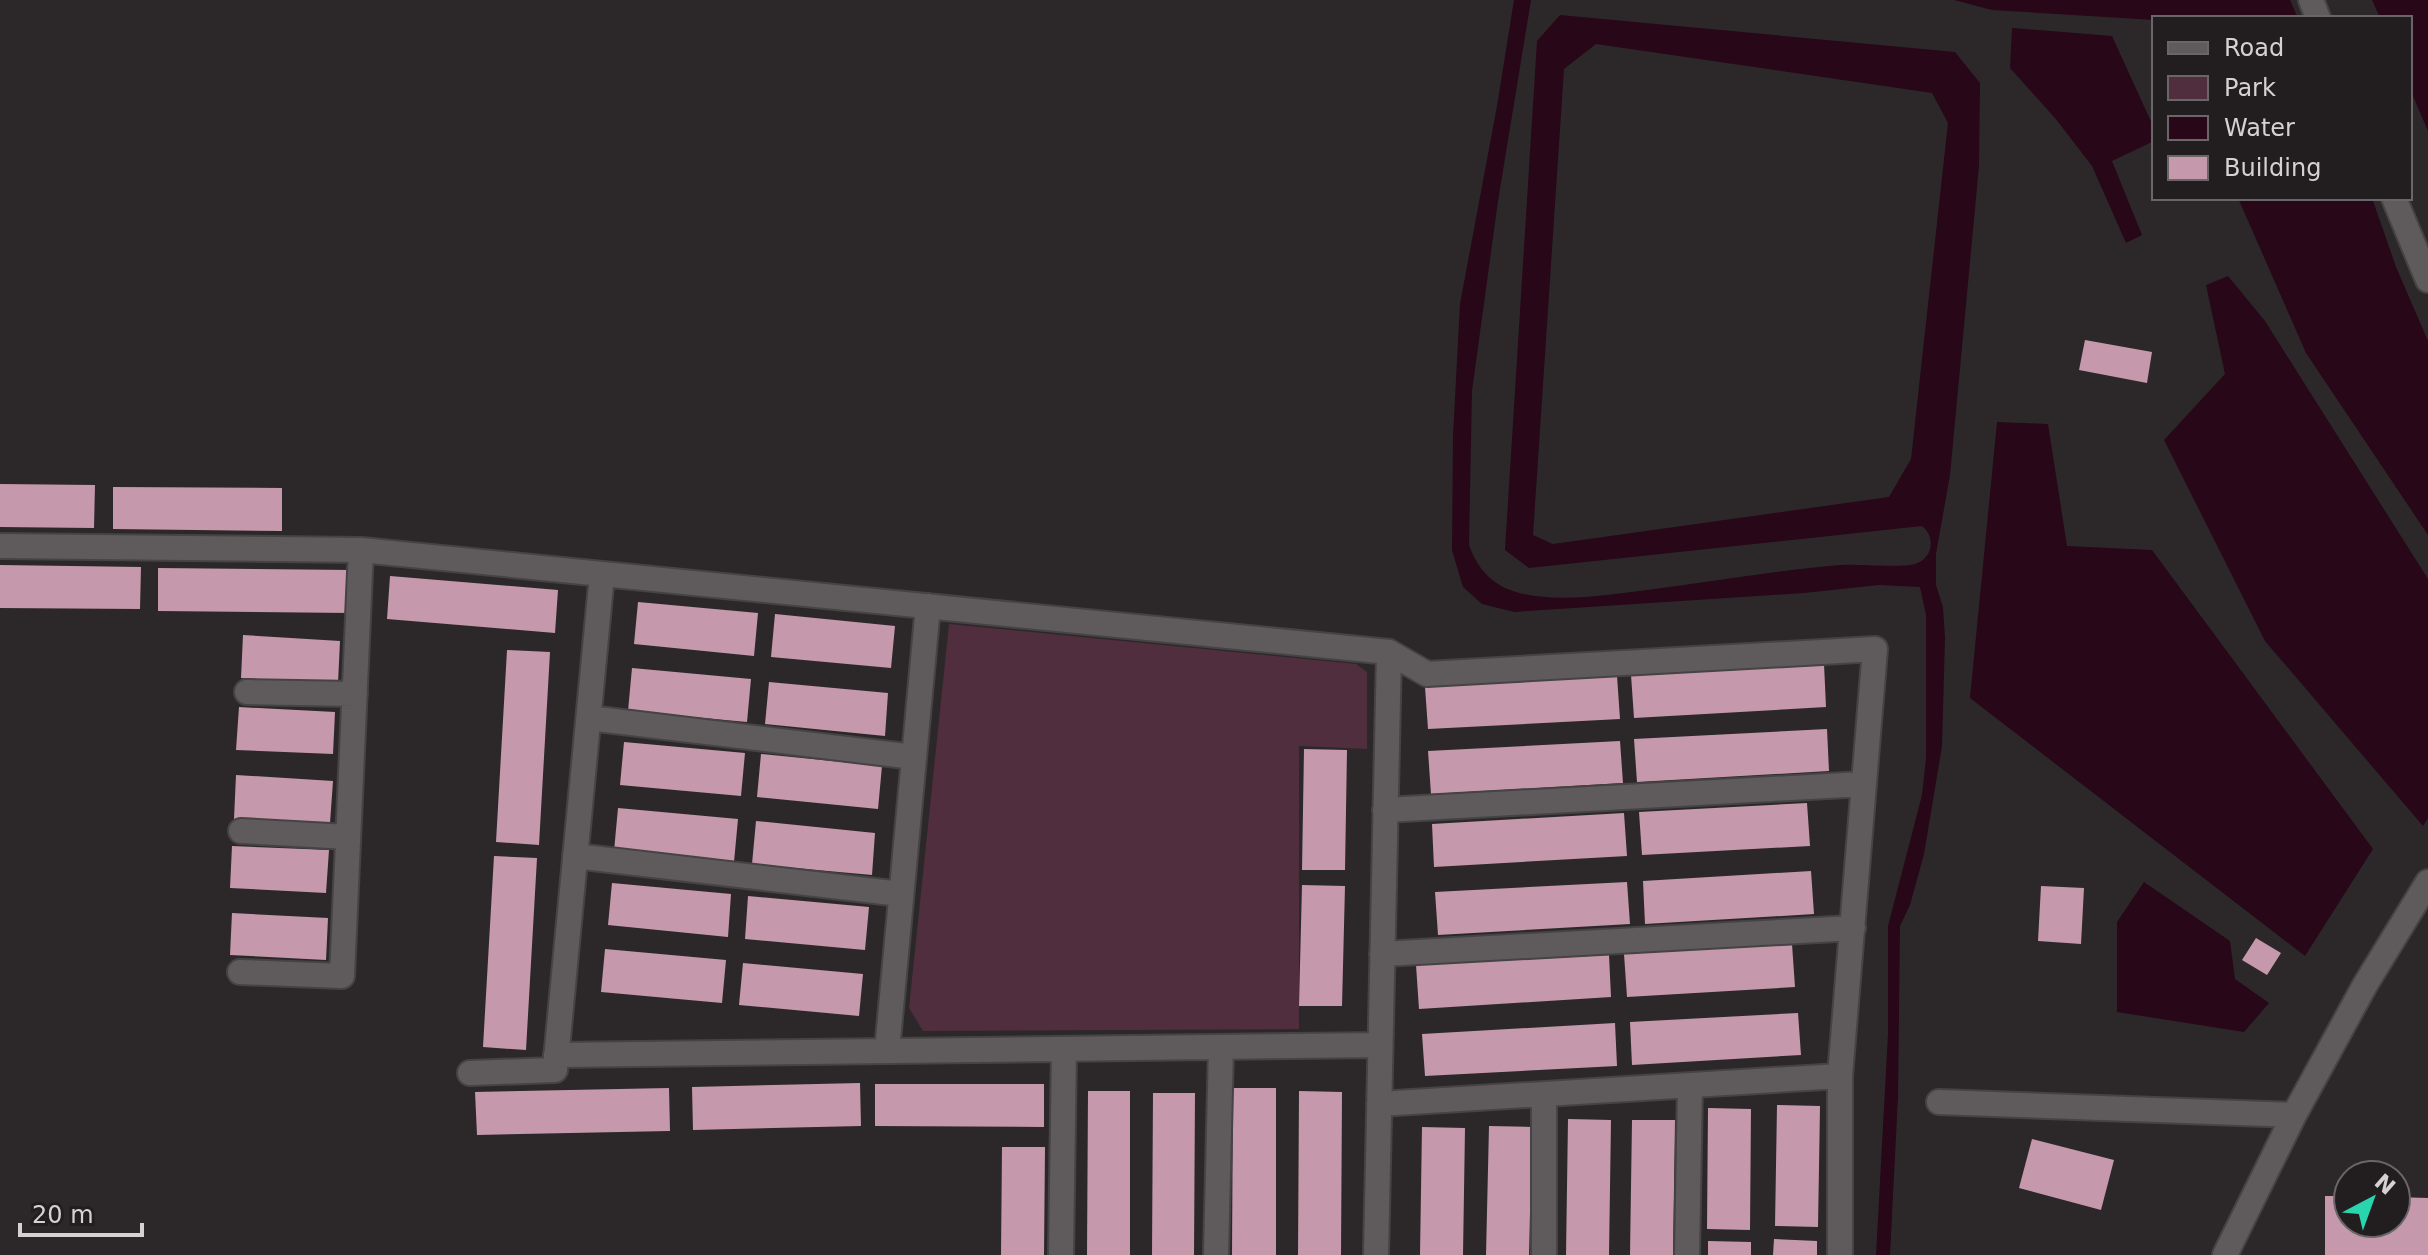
<svg xmlns="http://www.w3.org/2000/svg" width="2428" height="1255" font-family="'DejaVu Sans',sans-serif">
  <style>
    .green { fill: #502e3d }
    .water { fill: #270718; fill-rule: evenodd }
    .building { fill: #c599ab }
    .lines { fill: none; stroke-linecap: round; stroke-linejoin: round }
    .minor-casing { stroke: #464344; stroke-width: 28 }
    .minor { stroke: #5f5b5c; stroke-width: 24 }
  </style>
  <rect width="100%" height="100%" fill="#2c2829"/>
  <path class="green" d="M949,624L1356,664L1367,672V749L1299,746V1029L923,1031L909,1008Z"/>
  <path class="water" d="M1514,0H1531L1498,201L1472,391L1469,545C1476,566 1491,584 1513,591C1552,604 1607,595 1647,590C1712,582 1777,570 1841,565C1859,564 1900,568 1915,564C1933,558 1936,537 1922,526L1529,568L1505,550L1537,41L1560,15L1955,52L1980,83L1979,166L1950,475L1936,554V585L1943,607L1945,638L1942,746L1924,854L1910,905L1900,926L1898,1096L1890,1255H1876L1888,1034V926L1922,795L1926,758V615L1920,587L1879,585L1804,593L1514,612L1482,604L1463,587L1452,550L1453,436L1460,304L1497,106ZM1596,44L1932,93L1948,123L1911,459L1889,497L1553,544L1533,535L1564,69Z
    M1954,0H2290L2298,18H2154V20L1992,10Z
    M2372,0H2428V131L2410,89V18H2380Z
    M2012,28L2112,36L2154,128V141L2112,161L2142,235L2126,243L2092,166L2055,118L2010,68Z
    M2238,198H2372L2396,267L2428,341V535L2306,353Z
    M2228,276L2265,321L2428,579V818L2423,826L2265,641L2164,440L2225,374L2206,285Z
    M1997,422L2048,424L2067,546L2152,550L2373,849L2305,956L1970,698Z
    M2144,882L2230,941L2235,979L2269,1003L2244,1032L2117,1012V922Z"/>
  <path class="building" d="M2085,340L2152,352L2147,383L2079,370Z
    M0,484L95,485L94,528L0,527Z
    M113,487L282,488V531L113,529Z
    M0,565L141,567L140,609L0,608Z
    M158,568L351,570V613L158,611Z
    M390,576L558,590L555,633L387,619Z
    M638,602L758,613L754,656L634,644Z
    M775,614L895,626L891,668L771,657Z
    M243,635L340,641L338,683L241,678Z
    M507,650L550,652L539,845L496,842Z
    M1824,664L1826,707L1634,718L1631,675Z
    M632,668L751,679L747,722L628,711Z
    M1617,676L1620,719L1428,729L1425,687Z
    M769,682L888,693L885,736L765,724Z
    M239,707L335,712L333,754L236,750Z
    M1827,729L1829,771L1637,782L1634,739Z
    M1620,741L1623,783L1431,794L1428,751Z
    M624,742L745,753L741,796L620,785Z
    M1304,749L1347,750L1345,870H1302Z
    M761,754L882,766L878,809L757,797Z
    M236,775L333,781L330,823L234,819Z
    M1807,803L1810,846L1642,855L1639,812Z
    M618,808L738,819L734,862L614,851Z
    M1624,813L1627,856L1434,867L1432,824Z
    M756,821L875,833L872,875L752,864Z
    M232,846L329,850L326,893L230,888Z
    M494,856L537,858L526,1050L483,1047Z
    M1811,871L1814,914L1645,924L1643,881Z
    M1627,882L1630,924L1438,935L1435,892Z
    M612,883L731,894L728,937L608,925Z
    M1302,885L1345,886L1342,1006H1299Z
    M2041,886L2084,888L2081,944L2038,941Z
    M748,896L869,907L865,950L745,939Z
    M232,913L328,918L326,960L230,955Z
    M2256,938L2281,953L2267,975L2242,960Z
    M1792,944L1795,987L1627,997L1624,954Z
    M605,949L726,960L722,1003L601,992Z
    M1609,955L1611,997L1419,1009L1416,965Z
    M743,963L863,974L859,1016L739,1005Z
    M1798,1013L1801,1055L1632,1065L1630,1022Z
    M1615,1023L1617,1066L1425,1076L1422,1034Z
    M860,1083L861,1126L693,1130L692,1087Z
    M875,1084H1044V1127L875,1126Z
    M669,1088L670,1131L477,1135L475,1092Z
    M1233,1088H1276V1255H1232Z
    M1088,1091H1130V1255H1087Z
    M1299,1091L1342,1092L1341,1255H1298Z
    M1153,1093H1195L1194,1255H1152Z
    M1777,1105L1820,1106L1818,1227L1775,1226Z
    M1708,1108L1751,1109L1750,1230L1707,1229Z
    M1568,1119L1611,1120L1609,1255H1566Z
    M1632,1120H1675L1673,1255H1630Z
    M1489,1126L1532,1127L1529,1255H1486Z
    M1422,1127L1465,1128L1463,1255H1420Z
    M2032,1139L2114,1160L2101,1210L2019,1188Z
    M1002,1147H1045L1044,1255H1001Z
    M2325,1196H2348V1223H2396V1197L2428,1198V1255H2325Z
    M1774,1239L1817,1241V1255H1773Z
    M1708,1241L1751,1242V1255H1708Z"/>
  <g class="lines">
    <g class="minor-casing">
      <path id="minor" d="M2311,0L2318,18
        M2394,198L2428,280
        M0,546L361,550L1389,652L1427,674L1875,649L1840,1076V1255
        M247,692L355,694
        M589,718L914,757
        M1385,810L1864,784
        M241,831L348,837
        M575,856L901,894
        M1382,954L1853,928
        M240,972L342,976L361,550
        M887,1051L928,606
        M556,1055L1380,1045
        M470,1073L555,1070L602,574
        M1544,1095V1255
        M1939,1102L2294,1115
        M1379,1104L1840,1076
        M1061,1255L1064,1049
        M1216,1255L1221,1047
        M1376,1255L1389,652
        M1687,1255L1690,1085
        M2225,1255L2294,1115L2365,985L2428,882"/>
    </g>
    <use href="#minor" class="minor"/>
  </g>
  <rect x="2152" y="16" width="260" height="184" fill="#221e20" stroke="#6a6668" stroke-width="2"/>
  <rect x="2168" y="42" width="40" height="12" fill="#5f5b5c" stroke="#6a6668" stroke-width="2"/>
  <text x="2224" y="56" font-size="24" fill="#d5d2d3">Road</text>
  <rect x="2168" y="76" width="40" height="24" fill="#502e3d" stroke="#6a6668" stroke-width="2"/>
  <text x="2224" y="96" font-size="24" fill="#d5d2d3">Park</text>
  <rect x="2168" y="116" width="40" height="24" fill="#270718" stroke="#6a6668" stroke-width="2"/>
  <text x="2224" y="136" font-size="24" fill="#d5d2d3">Water</text>
  <rect x="2168" y="156" width="40" height="24" fill="#c599ab" stroke="#6a6668" stroke-width="2"/>
  <text x="2224" y="176" font-size="24" fill="#d5d2d3">Building</text>
  <g transform="translate(2372 1199) rotate(41)"><circle r="38" fill="#221e20" stroke="#6a6668" stroke-width="2"/>
  <path d="M0-6L14 30L0 20L-14 30Z" fill="#29d5ad"/>
  <text y="-12" font-size="22" font-weight="bold" text-anchor="middle" fill="#d5d2d3">N</text>
  </g>
  <path d="M20 1223v12h122v-12" fill="none" stroke="#d5d2d3" stroke-width="4"/>
  <text x="32" y="1223" font-size="24" fill="#d5d2d3" stroke="#221e20" stroke-width="6" paint-order="stroke">20 m</text>
</svg>
